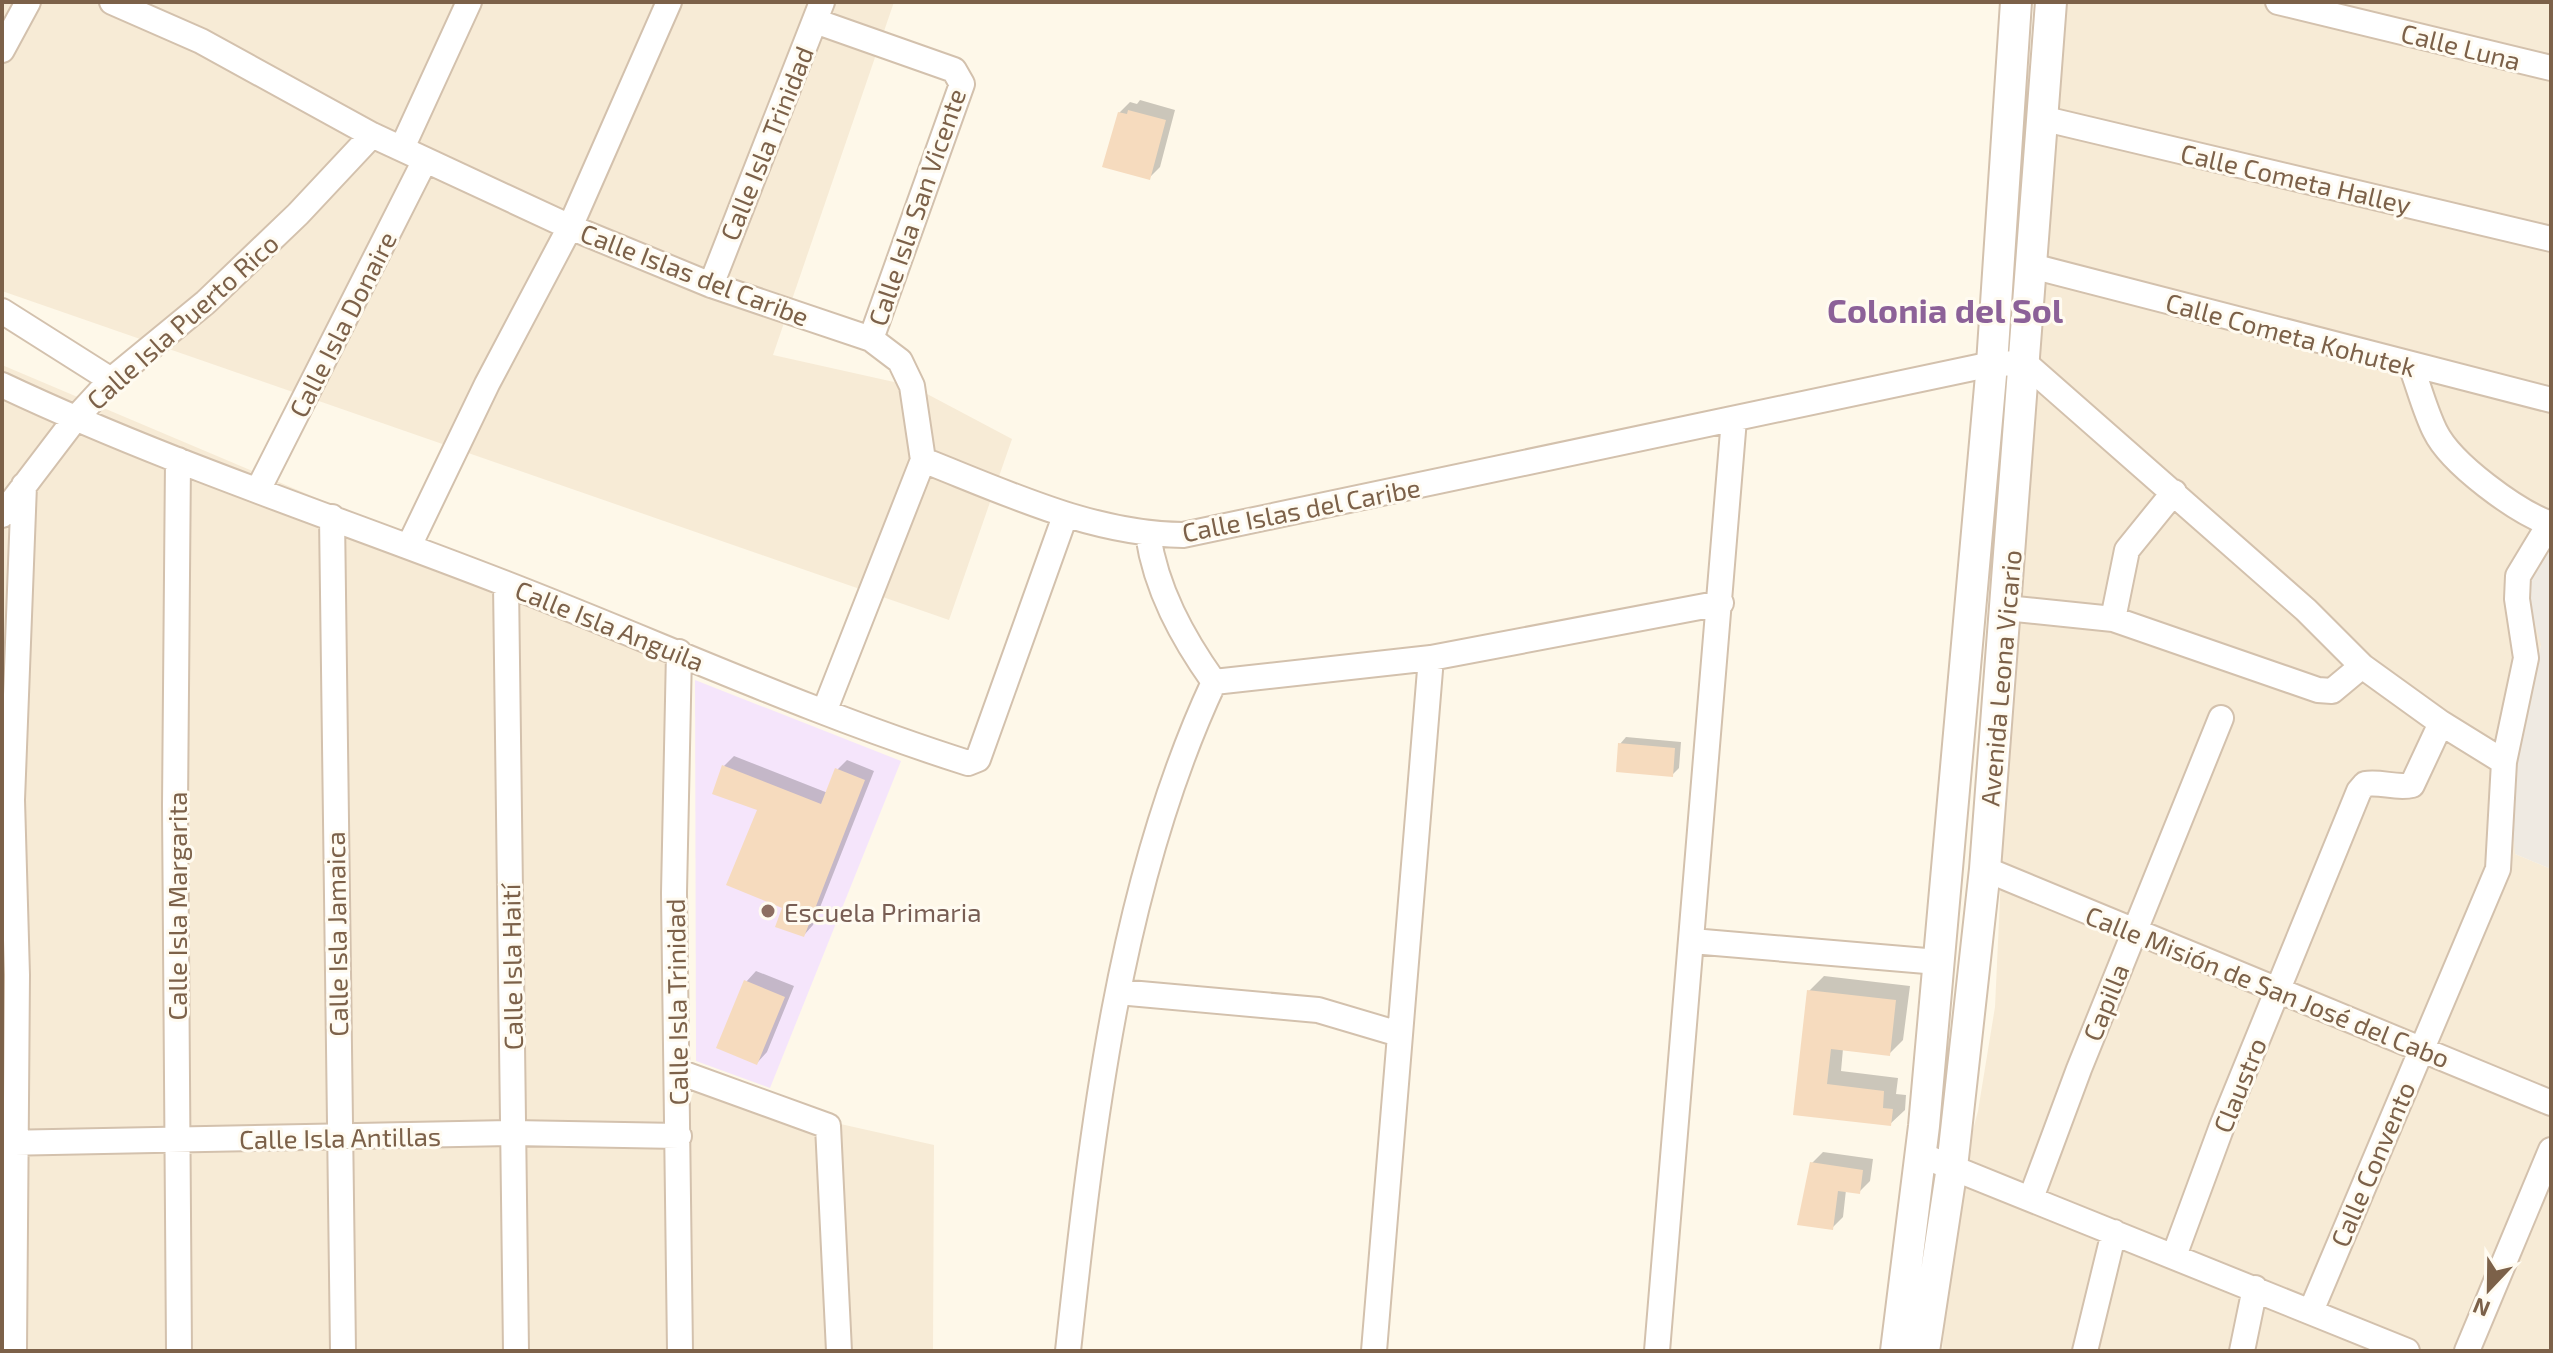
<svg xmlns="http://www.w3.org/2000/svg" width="2553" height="1353" font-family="'Exo 2',sans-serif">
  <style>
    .residential { fill: #f7ebd6 }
    .industrial { fill: #efeae2 }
    .education { fill: #f5e5fb }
    .shadow { fill: #0003 }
    .building { fill: #f6dbbe }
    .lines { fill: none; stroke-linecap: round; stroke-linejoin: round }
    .minor-casing { stroke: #d3c1ad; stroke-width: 28 }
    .tertiary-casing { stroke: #d3c1ad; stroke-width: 34 }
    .minor { stroke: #fff; stroke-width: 24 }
    .tertiary { stroke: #fff; stroke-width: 30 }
    .education-dot { fill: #8d6e63; stroke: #fffbf1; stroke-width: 3 }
    .labels { text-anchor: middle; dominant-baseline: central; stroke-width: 6; stroke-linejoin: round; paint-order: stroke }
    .street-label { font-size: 26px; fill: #7c6149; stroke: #fffbf1 }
    .education-label { font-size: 26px; fill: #785e54; stroke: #fffbf1; text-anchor: start }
    .district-label { font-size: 34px; font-weight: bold; fill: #8c6198; stroke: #fffbf1 }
  </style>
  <rect width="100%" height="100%" fill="#fef8e9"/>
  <path class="residential" d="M2,2H894L773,355L912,386L1012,439L949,620L2,291Z
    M2063,2H2551V545L2540,559L2541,645L2515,759V854L2551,869V1351H1942L1958,1186L1978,1111L1995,1007L2002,855Z
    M2,365L671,648L677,1128L698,1083L836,1123L934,1145L933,1351H2Z"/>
  <path class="industrial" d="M2551,545V869L2515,854L2510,803L2515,759L2541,645L2529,603V582L2540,559Z"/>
  <path class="education" d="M695,680L901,761L770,1088L696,1061Z"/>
  <path class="shadow" d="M1140,100L1175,110L1160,167L1149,178L1119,113L1130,102L1137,104Z
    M1626,737L1681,742L1679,768L1672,775L1620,744Z
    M734,756L828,793L837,770L847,760L874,771L813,925L804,935L759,809L724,766Z
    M756,971L794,986L767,1052L757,1063L746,982Z
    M1824,976L1910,986L1903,1040L1889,1054L1843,1049L1841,1071L1898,1078L1896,1094L1906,1095L1905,1110L1890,1124L1795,1113L1809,991Z
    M1823,1152L1873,1159L1870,1181L1859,1192L1846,1190L1843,1217L1832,1228L1812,1163Z"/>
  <path class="building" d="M1128,110L1166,120L1150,180L1102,167L1118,112L1127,114Z
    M1618,743L1675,748L1673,777L1616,772Z
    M722,765L821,804L835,768L865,780L804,937L775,927L782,908L726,885L757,810L712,794Z
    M744,980L785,997L757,1065L716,1048Z
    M1807,990L1896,1000L1890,1056L1831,1049L1827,1084L1884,1091L1883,1108L1893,1109L1891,1126L1793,1115Z
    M1810,1162L1863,1170L1860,1194L1838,1191L1833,1230L1797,1225Z"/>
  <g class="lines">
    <g class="minor-casing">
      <path id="minor" d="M112,2L201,41L372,135L570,227L711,285L871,339L900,361L912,386L923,460C1007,493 1092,534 1183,535L1992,364L2025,363L2306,610L2362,666L2332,691L2318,690L2113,619L2006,608
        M2278,2L2551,68
        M815,21L954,70L962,84L871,339
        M2,50L28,2
        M2041,118L2551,239
        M402,148L469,2
        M2032,266L2551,400
        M711,285L822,2
        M2,311L111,380
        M2411,366C2419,387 2425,411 2435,431C2451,464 2517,512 2551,524
        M2,385C165,462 337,518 504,583C659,643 810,713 968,763L978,759L1065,516
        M178,460L175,805L179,1351
        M259,488L425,160
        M2,515L75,419L111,380L206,302L298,214L372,135
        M332,517L343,1351
        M1148,535C1156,589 1182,637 1214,682
        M409,546L487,384L570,227L669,2
        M506,584L516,1351
        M2113,619L2127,550L2174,492
        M679,652L674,893L680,1351
        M2362,666L2441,723L2504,762
        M1214,682L1431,658L1721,603
        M824,712L923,460
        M1985,869L2551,1103
        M1692,941L1938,962
        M1118,992L1318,1010L1399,1034
        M679,1072L828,1126L839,1351
        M2,1143L513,1133L679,1136
        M1921,1155L2407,1351
        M2031,1198L2079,1069L2221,718
        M2174,1256L2222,1126L2359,791L2365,784C2381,781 2396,789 2412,785L2441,723
        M2311,1311L2498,869L2504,762L2526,658L2517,599L2518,576L2550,523
        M14,1351L17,975L12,800L24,485
        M1068,1351C1092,1130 1119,885 1214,682
        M1374,1351L1431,658
        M1657,1351L1734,419
        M2085,1351L2114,1232
        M2242,1351L2255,1288
        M2467,1351L2551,1150"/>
    </g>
    <g class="tertiary-casing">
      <path id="tertiary" d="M1896,1351L1924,1126L1992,364L2016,2
        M1924,1351L1952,1167L1985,869L2051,2"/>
    </g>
    <use href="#minor" class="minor"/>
    <use href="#tertiary" class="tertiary"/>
  </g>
  <circle class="education-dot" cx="768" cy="911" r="8"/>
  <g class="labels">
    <g class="street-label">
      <text transform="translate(2461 46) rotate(14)">Calle Luna</text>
      <text transform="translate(766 143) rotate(-68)">Calle Isla Trinidad</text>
      <text transform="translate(2296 178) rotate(13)">Calle Cometa Halley</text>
      <text transform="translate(916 207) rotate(-71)">Calle Isla San Vicente</text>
      <text transform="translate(695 274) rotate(21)">Calle Islas del Caribe</text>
      <text transform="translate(182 321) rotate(-42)">Calle Isla Puerto Rico</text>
      <text transform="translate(342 324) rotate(-63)">Calle Isla Donaire</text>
      <text transform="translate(2291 334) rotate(15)">Calle Cometa Kohutek</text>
      <text transform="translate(1301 509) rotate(-11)">Calle Islas del Caribe</text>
      <text transform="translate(610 625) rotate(22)">Calle Isla Anguila</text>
      <text transform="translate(2000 678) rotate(-85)">Avenida Leona Vicario</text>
      <text transform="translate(176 906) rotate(-90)">Calle Isla Margarita</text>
      <text transform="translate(336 934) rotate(-91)">Calle Isla Jamaica</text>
      <text transform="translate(511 967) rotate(-91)">Calle Isla Haití</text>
      <text transform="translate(2268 986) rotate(22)">Calle Misión de San José del Cabo</text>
      <text transform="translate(676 1002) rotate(-91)">Calle Isla Trinidad</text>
      <text transform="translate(2105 1002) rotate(-68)">Capilla</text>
      <text transform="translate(2239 1085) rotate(-68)">Claustro</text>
      <text transform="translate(340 1137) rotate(-1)">Calle Isla Antillas</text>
      <text transform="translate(2372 1164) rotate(-67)">Calle Convento</text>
    </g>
    <g class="education-label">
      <text x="784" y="911">Escuela Primaria</text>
    </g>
    <g class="district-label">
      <text x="1945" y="309">Colonia del Sol</text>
    </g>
  </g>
  <rect width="2553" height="1353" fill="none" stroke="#7c6149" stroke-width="8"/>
  <g transform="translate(2489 1289) rotate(202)" stroke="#fffbf1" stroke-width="6" paint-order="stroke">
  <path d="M0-6L14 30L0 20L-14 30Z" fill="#7c6149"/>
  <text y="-12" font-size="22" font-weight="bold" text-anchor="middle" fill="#7c6149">N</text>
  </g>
</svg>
